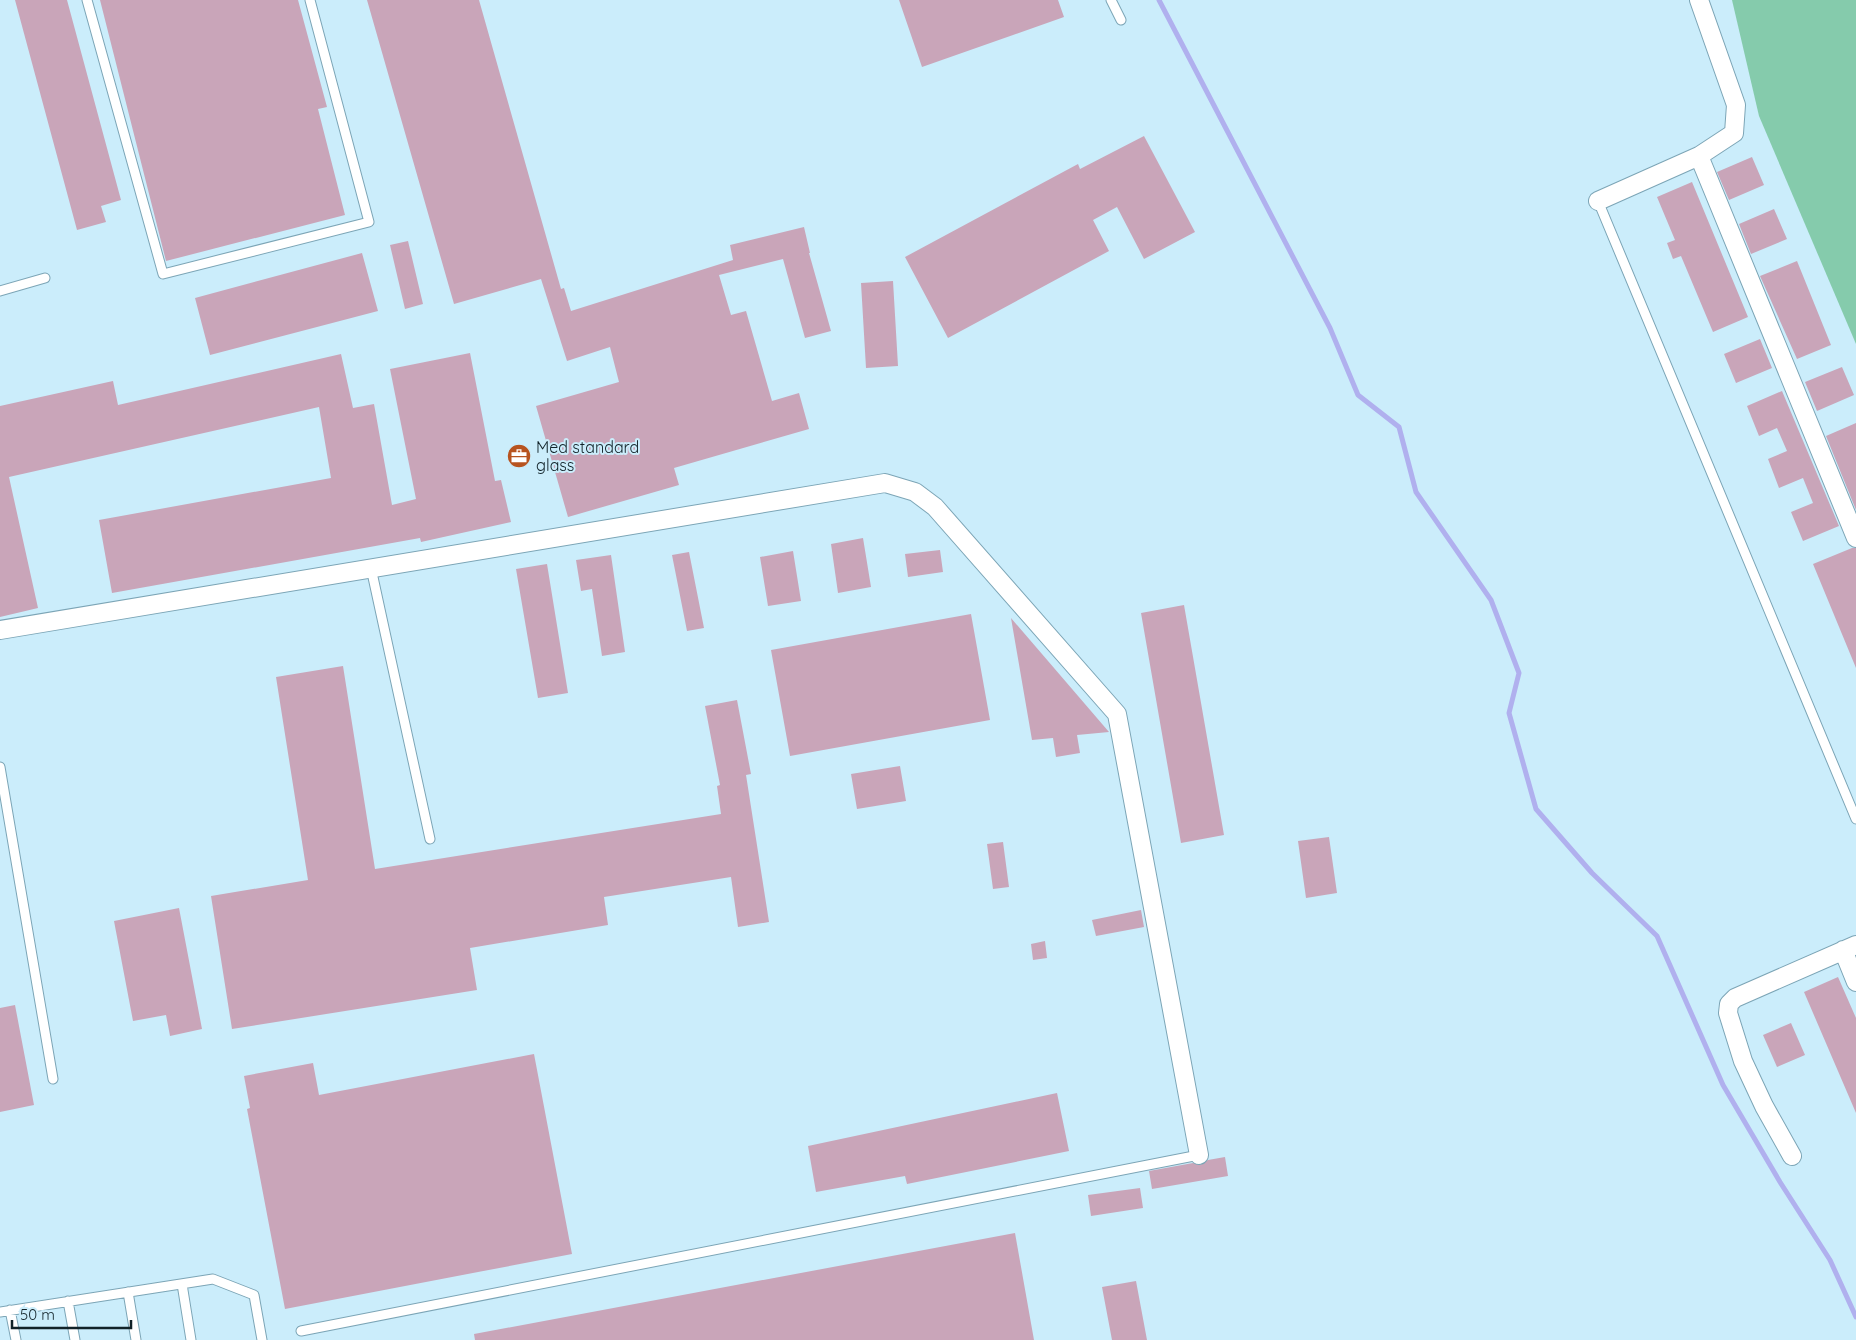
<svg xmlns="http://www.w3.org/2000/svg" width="1856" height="1340" font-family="Quicksand,sans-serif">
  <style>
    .green { fill: #85cbac }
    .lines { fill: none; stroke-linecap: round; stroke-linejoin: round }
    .stream { stroke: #b0b0ee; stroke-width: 5 }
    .building { fill: #c9a5b9 }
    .service-casing { stroke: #7ca5b6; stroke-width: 11 }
    .minor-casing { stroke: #7ca5b6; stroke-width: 20 }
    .service { stroke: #fff; stroke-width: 9 }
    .minor { stroke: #fff; stroke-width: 18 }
    .labels { text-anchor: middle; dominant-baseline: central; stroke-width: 4; stroke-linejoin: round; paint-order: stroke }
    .poi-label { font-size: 16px; fill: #112228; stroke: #cbedfb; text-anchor: start }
  </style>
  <rect width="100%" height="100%" fill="#cbedfb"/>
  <path class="green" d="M1732,0H1856V344L1759,116Z"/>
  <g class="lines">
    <path class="stream" d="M1159,0L1330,328L1358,395L1399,427L1416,492L1491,600L1519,673L1509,713L1536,809L1592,873L1657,936L1723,1085L1780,1182L1830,1260L1856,1317"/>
  </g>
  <path class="building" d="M15,0H67L121,200L101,206L106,222L77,230Z
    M100,0H298L327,107L318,109L345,215L166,261Z
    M367,0H479L561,289L564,288L571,311L733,260L730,245L804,227L810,253H809L831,331L805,338L783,259L719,275L731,315L746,311L772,401L799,393L809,429L674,468L679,485L568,517L536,406L619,382L610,347L567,361L541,279L454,304Z
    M899,0H1058L1064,17L922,67Z
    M1144,136L1195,232L1144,259L1117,207L1093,220L1109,251L948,338L905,257L1078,164L1080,169Z
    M1752,157L1764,185L1729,200L1717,172Z
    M1692,182L1748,317L1713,332L1681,256L1673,259L1667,243L1675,240L1657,197Z
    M1774,209L1787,239L1751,254L1739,224Z
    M408,241L423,304L405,309L390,245Z
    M362,253L378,311L210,355L195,298Z
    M1797,261L1831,345L1797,359L1760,276Z
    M893,281L898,366L866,368L861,283Z
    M1760,339L1772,368L1736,383L1724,354Z
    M470,353L495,481L501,480L511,522L421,542L420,538L112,593L99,520L331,478L319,407L9,477L38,608L0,617V406L113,381L118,405L341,354L353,408L374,404L392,505L416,499L390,369Z
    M1842,367L1854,395L1817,411L1805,382Z
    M1782,391L1839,526L1803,541L1791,512L1813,503L1803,478L1779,488L1768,459L1787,451L1777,428L1759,436L1747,406Z
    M1856,423V510L1826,436Z
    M863,538L871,587L838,593L831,544Z
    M1852,548H1856V668L1813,564Z
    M940,550L943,572L908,577L905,554Z
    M793,551L801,601L768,606L760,557Z
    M689,552L704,628L687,631L672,555Z
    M611,555L625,652L602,656L592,589L581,591L576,560Z
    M547,564L568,693L538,698L516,569Z
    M1184,605L1224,835L1181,843L1141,613Z
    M971,614L990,720L790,756L771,650Z
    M1011,618L1109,732L1077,735L1080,753L1056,757L1053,738L1032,740Z
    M343,666L375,869L721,814L717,786L720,785L705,706L737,700L751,774L746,775L769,922L738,927L731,877L604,897L608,925L470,948L477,990L232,1029L211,896L308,880L276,677Z
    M900,766L906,801L857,809L851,774Z
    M1329,837L1337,893L1306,898L1298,841Z
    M1003,842L1009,887L993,889L987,844Z
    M179,908L202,1029L170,1036L166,1015L133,1021L114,921Z
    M1141,910L1144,927L1096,936L1092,920Z
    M1045,941L1047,958L1033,960L1031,944Z
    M1838,977L1856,1018V1113L1804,992Z
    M15,1005L34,1105L0,1112V1008Z
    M1791,1023L1805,1055L1777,1067L1763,1035Z
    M534,1054L572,1254L285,1309L247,1109L250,1108L244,1076L313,1063L319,1095Z
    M1057,1093L1069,1151L907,1184L905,1176L816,1192L808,1146Z
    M1225,1157L1228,1176L1152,1189L1149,1171L1193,1163L1200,1165L1208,1160Z
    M1140,1188L1143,1208L1091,1216L1088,1195Z
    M1015,1233L1034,1340H475L474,1334Z
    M1136,1281L1147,1340H1112L1102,1287Z"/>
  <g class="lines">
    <g class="service-casing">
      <path id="service" d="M87,0L163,274L369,222L310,0
        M1111,0L1121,20
        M1598,201L1856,819
        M0,291L45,278
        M371,568L430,839
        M0,767L53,1079
        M182,1284L191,1340
        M128,1292L136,1340
        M68,1301L75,1340
        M10,1310L16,1340
        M0,1312L213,1279L254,1295L262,1340
        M301,1331L1199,1155"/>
    </g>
    <g class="minor-casing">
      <path id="minor" d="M1699,156L1856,538
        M1598,201L1699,156L1734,133L1736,105L1699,0
        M0,630L885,483L915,492L935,507L1117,714L1199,1155
        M1843,950L1856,982
        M1792,1156L1764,1106L1743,1061L1728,1013L1729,1004L1735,998L1856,945"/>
    </g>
    <use href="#service" class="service"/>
    <use href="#minor" class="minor"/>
  </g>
  <defs>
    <g id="office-disc" transform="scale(1.25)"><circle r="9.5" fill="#b7531f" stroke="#cbedfb"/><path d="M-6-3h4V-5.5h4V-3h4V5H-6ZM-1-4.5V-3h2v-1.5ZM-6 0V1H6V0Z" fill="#fff"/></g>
  </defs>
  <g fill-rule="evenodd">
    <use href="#office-disc" x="519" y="456"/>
  </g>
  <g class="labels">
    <g class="poi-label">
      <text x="536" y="447">Med standard<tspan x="536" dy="18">glass</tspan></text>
    </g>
  </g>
  <path d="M12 1320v8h119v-8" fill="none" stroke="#112228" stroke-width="2.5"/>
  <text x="20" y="1320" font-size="15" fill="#112228" stroke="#cbedfb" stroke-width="4" paint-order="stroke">50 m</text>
</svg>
